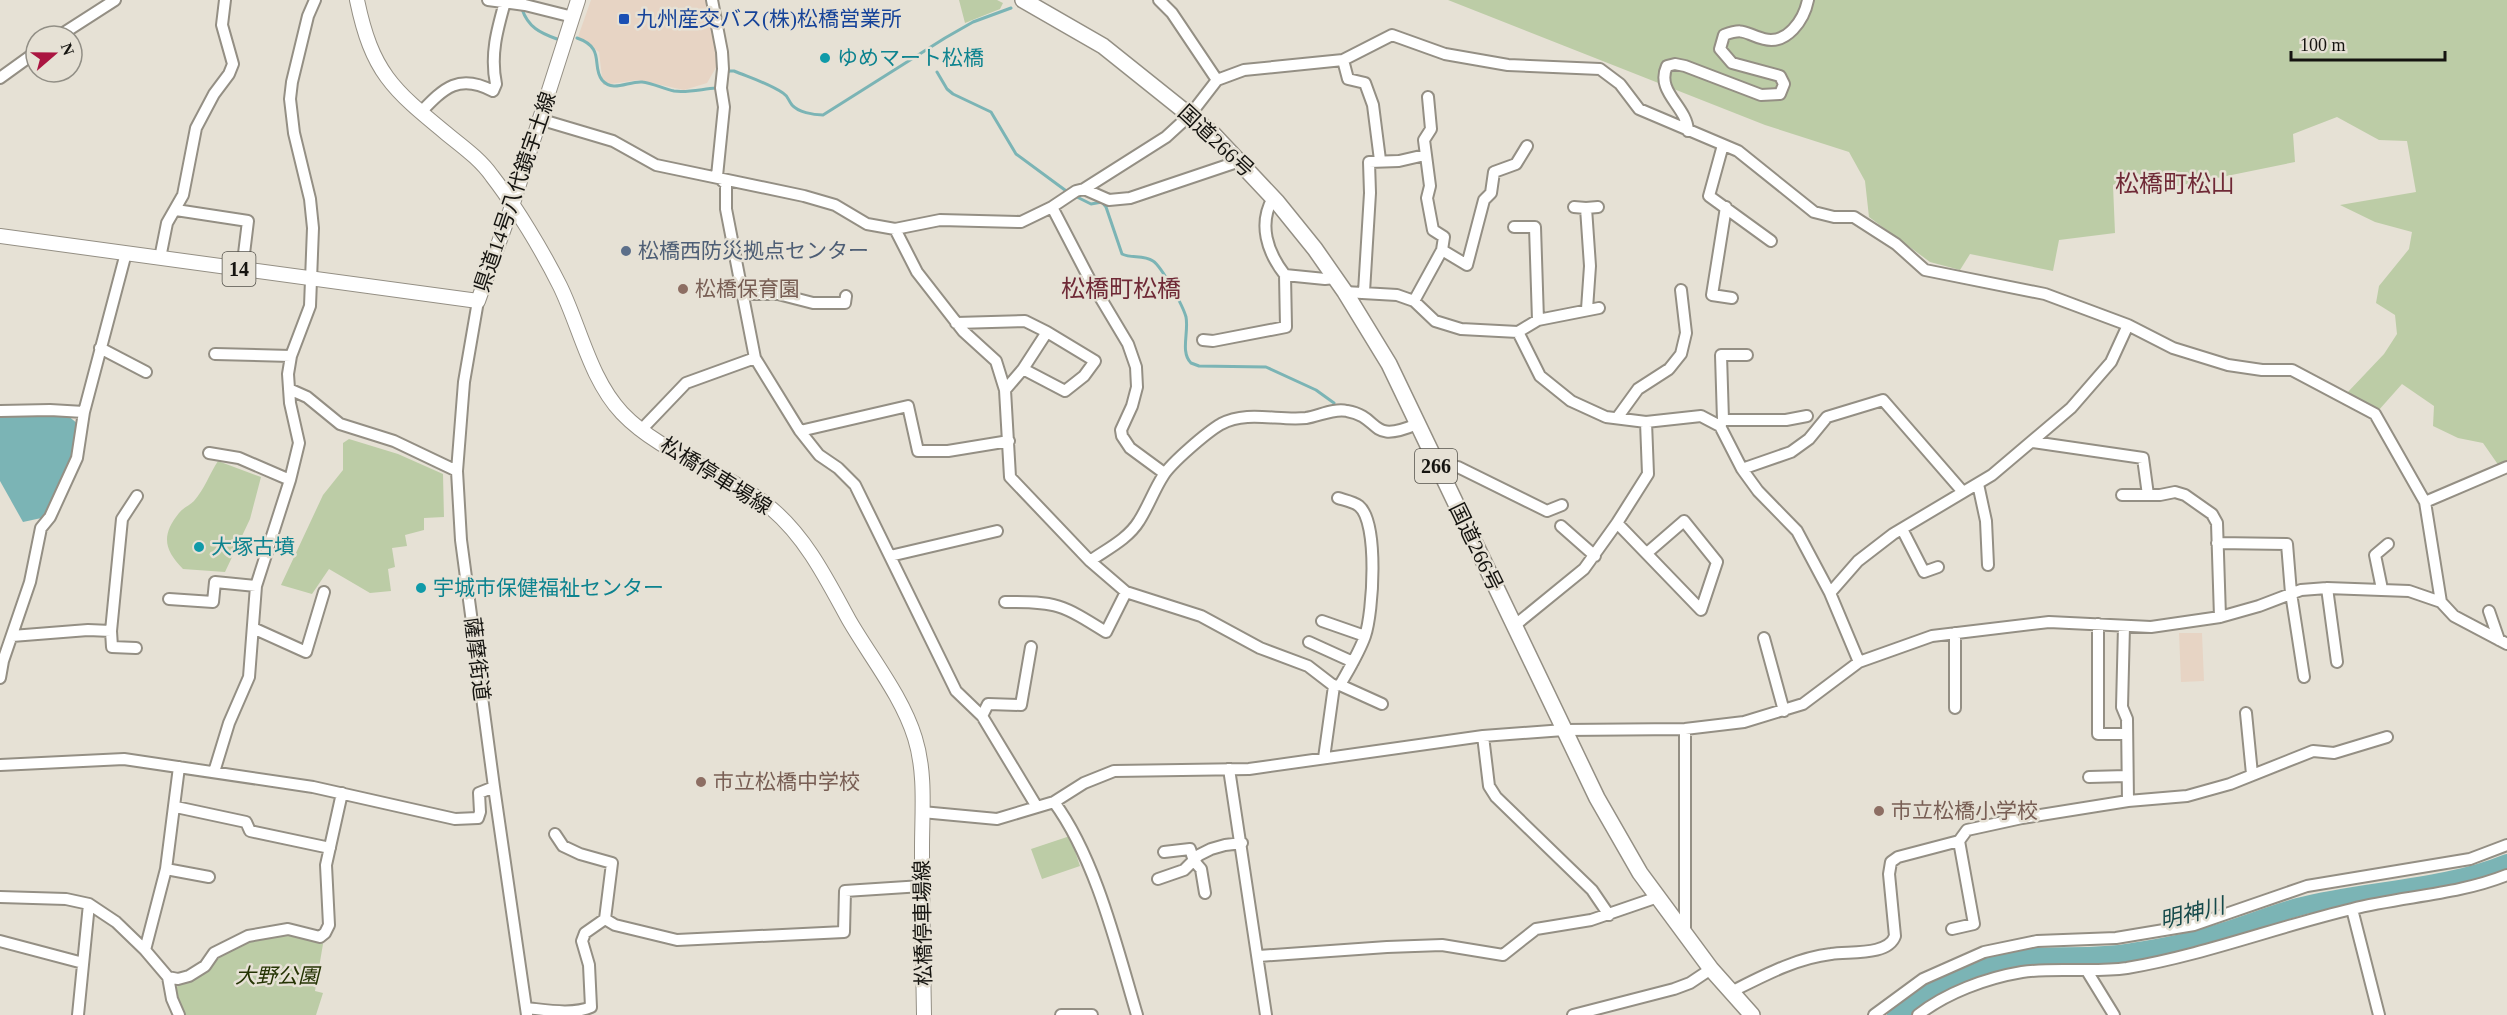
<svg xmlns="http://www.w3.org/2000/svg" width="2507" height="1015" font-family="'Times New Roman','Noto Sans JP',serif">
  <style>
    .industrial { fill: #e7d4c4 }
    .green { fill: #bccca6 }
    .water { fill: #7bb4b5 }
    .lines { fill: none; stroke-linecap: round; stroke-linejoin: round }
    .stream { stroke: #7bb4b5; stroke-width: 3 }
    .river { stroke: #7bb4b5; stroke-width: 18 }
    .minor-casing { stroke: #948f84; stroke-width: 14 }
    .major-casing { stroke: #948f84; stroke-width: 16 }
    .highway-casing { stroke: #948f84; stroke-width: 18 }
    .minor { stroke: #fff; stroke-width: 10 }
    .major { stroke: #fff; stroke-width: 14 }
    .highway { stroke: #fff; stroke-width: 15 }
    .transit-dot { fill: #1a4fb4; stroke: #e6e1d5; stroke-width: 2 }
    .culture-dot { fill: #0f9aa8; stroke: #e6e1d5; stroke-width: 2 }
    .service-dot { fill: #5c6f8a; stroke: #e6e1d5; stroke-width: 2 }
    .education-dot { fill: #8d6e63; stroke: #e6e1d5; stroke-width: 2 }
    .labels { text-anchor: middle; dominant-baseline: central; stroke-width: 5; stroke-linejoin: round; paint-order: stroke }
    .shield { fill: #e6e1d5; stroke: #54524b; stroke-width: 1.5 }
    .shield-label { font-size: 20px; font-weight: bold; fill: #151410 }
    .transit-label { font-size: 21px; fill: #164399; stroke: #e6e1d5; text-anchor: start }
    .culture-label { font-size: 21px; fill: #0d838f; stroke: #e6e1d5; text-anchor: start }
    .street-label { font-size: 21px; fill: #151410; stroke: #e6e1d5 }
    .service-label { font-size: 21px; fill: #4e5e75; stroke: #e6e1d5; text-anchor: start }
    .education-label { font-size: 21px; fill: #785e54; stroke: #e6e1d5; text-anchor: start }
    .park-label { font-size: 21px; font-style: italic; fill: #243303; stroke: #e6e1d5 }
    .water-label { font-size: 22px; font-style: italic; fill: #15494a; stroke: #e6e1d5 }
    .quarter-label { font-size: 24px; fill: #6f2936; stroke: #e6e1d5 }
  </style>
  <rect width="100%" height="100%" fill="#e6e1d5"/>
  <path class="industrial" d="M591,0H708V20L721,59L707,83L684,90L638,80L603,85L599,52L578,37Z
    M2179,633H2202L2204,681L2181,682Z"/>
  <path class="green" d="M959,0H997L1003,3L1000,9L965,23Z
    M1448,0H2507V462L2499,466L2483,443L2458,438L2433,426L2434,406L2402,384L2378,411L2347,393L2384,354L2397,334L2395,315L2376,303L2379,286L2409,249L2412,232L2375,222L2340,205L2416,192L2407,141L2379,140L2337,117L2293,134L2295,162L2148,192L2138,173L2113,185L2115,233L2059,240L2053,271L1970,254L1960,270L1930,262L1869,217L1865,181L1849,152L1765,125Z
    M349,439L398,454L443,474L444,517L424,518V530L405,535L407,546L392,548L395,567L388,569L391,591L370,593L329,569L312,594L281,585L323,495L343,470V443Z
    M218,461L261,477L250,519L225,572L183,569C164,550 161,535 179,513C183,508 190,505 194,501C204,490 210,473 218,461Z
    M1070,836L1080,866L1042,879L1031,849Z
    M290,936L323,944L315,991L323,993L316,1015H183L175,996L178,983L214,963C229,942 266,937 290,936Z"/>
  <path class="water" d="M67,415L78,424L76,452L46,517L23,522L0,481V416Z"/>
  <g class="lines">
    <path class="stream" d="M522,9C528,27 540,33 557,39
      M577,38C606,48 591,66 602,80C613,93 628,81 642,82C653,83 663,89 674,91C687,93 702,89 716,88L718,86
      M937,72L947,89L953,94L991,112L1016,154L1069,193
      M725,76L729,71H734C751,78 768,83 783,93C788,96 788,100 792,105C798,112 813,115 823,115L945,38L973,22L1011,8
      M1075,196L1091,204L1102,202L1106,207L1122,254C1132,259 1143,254 1153,261C1162,267 1183,306 1186,317C1189,332 1180,352 1191,363L1199,366L1266,367L1316,390L1334,403"/>
    <path class="river" d="M1896,1015C1936,987 1982,961 2032,957C2065,955 2099,958 2132,952C2158,948 2186,943 2212,935C2241,927 2269,915 2298,907C2367,889 2441,890 2507,863"/>
    <g class="minor-casing">
      <path id="minor" d="M488,0L525,5L573,17
        M712,0L722,52L723,69L721,88L724,107L717,176L726,184V209L755,358L800,431L819,455L838,468L855,485L956,691L982,716L1037,807
        M1159,0L1172,13L1217,80
        M59,36L115,0
        M1343,60L1348,79L1365,83L1373,105L1380,160
        M0,78L36,52
        M1428,97L1431,129L1424,140L1430,186L1427,198L1433,230L1444,237L1442,250
        M421,112C444,88 459,73 493,91L496,84C490,55 497,30 505,2
        M539,119L613,141L656,165L804,196L835,205L867,224L895,229L940,220L1021,222L1052,207L1076,191L1084,189L1166,137L1190,115L1217,80L1244,70L1343,60L1392,35L1445,54L1508,65L1600,69L1620,84L1639,109L1738,151L1814,212L1834,217H1854L1896,244L1925,270L2045,294L2128,325L2173,348L2228,365L2262,370H2292L2375,414L2425,502L2441,602L2454,616L2507,644
        M1688,131C1687,106 1655,92 1667,66L1675,64L1685,66L1761,95L1780,94L1784,84L1780,76L1732,63L1720,49L1724,35C1746,27 1744,34 1764,39C1787,45 1804,20 1808,0
        M1723,145L1709,196L1771,241
        M1084,189L1109,200L1130,198L1240,161
        M1273,198C1258,224 1267,252 1285,275
        M1052,207L1091,282L1128,344L1136,367L1137,387L1132,406L1121,430L1122,436L1130,448L1164,473
        M1574,207L1586,208
        M1726,207L1712,295L1732,298
        M176,210L248,221L242,270
        M1514,227H1535L1538,320
        M895,229L917,272L963,331L996,361L1005,390L1010,477L1090,561L1126,592L1201,616L1260,648L1308,666L1334,686L1324,758
        M160,258L167,223L183,195L196,128L214,94L229,74L233,64L222,25L225,0
        M1345,292L1397,295L1414,301L1435,321L1461,329L1518,332L1540,376L1571,401L1606,417L1646,422L1701,416L1720,426L1742,469L1758,491L1797,531L1830,593L1859,662
        M1364,292L1370,193L1369,162L1399,161L1425,155
        M744,294H778L813,303H845L846,296
        M478,301L464,382L457,471L461,540L494,787L527,1015
        M1414,301L1442,250L1467,265L1484,200L1491,193L1494,172L1516,164L1527,146
        M1587,309L1590,266L1586,208L1598,207
        M956,323L1025,321L1047,332L1023,369L1005,390
        M1518,332L1538,320L1599,308
        M1203,340L1213,341L1286,327L1285,275L1325,279L1335,278
        M100,348L146,372
        M215,354L291,356
        M1023,369L1065,391L1084,376L1095,361L1047,332
        M289,389L307,397L340,424L394,441L457,471
        M0,411L50,410L84,412
        M1617,418L1638,389L1669,369L1681,354L1686,333L1681,290
        M1723,420H1786L1807,416
        M1720,426L1723,420L1721,355H1747
        M642,429L686,383L755,358
        M800,431L908,406L918,451H948L1009,441
        M2033,442L2143,458L2148,495
        M209,453L239,458L290,480
        M1437,469L1458,467L1547,511L1562,505
        M1742,469L1791,452L1809,439L1827,417L1883,400L1963,492
        M1978,484L1986,521L1988,565
        M2122,495H2160L2175,492L2185,495L2212,514L2217,523L2220,617
        M1338,498C1344,500 1354,502 1359,506C1379,522 1373,613 1365,636C1359,653 1349,669 1340,685
        M2425,502L2507,467
        M1617,523L1701,610L1717,562L1684,521L1647,553
        M1561,526L1595,556
        M1902,529L1924,572L1938,567
        M2217,543L2287,544L2291,593L2304,677
        M890,556L997,531
        M1090,561C1107,549 1128,539 1139,521C1148,507 1154,490 1163,476C1171,463 1207,432 1221,424C1247,410 1278,421 1306,418C1319,416 1334,408 1347,411C1382,417 1368,445 1417,424
        M2327,588L2337,662
        M2382,589L2375,555L2388,544
        M1830,593L1858,561L1893,534L1992,475L2071,408L2111,362L2128,325
        M169,599L213,602L215,582L256,586
        M1005,602C1056,601 1063,605 1106,632L1126,592
        M2489,611L2499,640
        M1322,621L1365,636
        M2098,624V734H2127
        M1514,626L1584,569L1617,523L1648,474L1646,422
        M2124,626L2122,707L2127,719L2128,801L2187,796L2230,784L2313,751L2334,753L2387,737
        M253,628L306,652L324,592
        M111,631L112,647L136,648
        M1955,633V708
        M12,636L88,630L111,631L122,519L137,496
        M1764,638L1784,711
        M1309,642L1353,662
        M0,678L3,661L30,582L41,528L50,517L77,458L84,412L126,253
        M1334,686L1340,685L1382,704
        M2246,713L2252,774
        M982,716L988,704L1021,705L1031,647
        M1685,729V934
        M1483,736L1489,786L1496,797L1592,890L1609,915
        M0,765L124,759L313,787L455,819L478,818L480,812L479,793L494,787
        M179,767L166,869L145,950L168,977L172,999L179,1015
        M1229,769L1266,1015
        M214,772L229,723L249,677L256,586L290,480L299,443L290,403L288,374L291,356L310,306L313,228L310,199L294,133L290,99L292,82L308,16L315,0
        M2089,777L2127,776
        M1054,802C1096,859 1117,948 1137,1015
        M176,807L246,822L250,831L330,848
        M922,812L997,819L1054,802L1084,783L1114,771L1249,769L1483,736L1564,730L1685,729L1744,722L1803,704L1859,662L1932,636L2049,622L2151,627L2220,617L2259,606L2301,590L2327,588L2409,591L2441,602
        M555,834L563,846L580,854L612,863L605,919L615,925L677,940L844,932L845,891L922,886
        M1164,852L1190,849L1194,861L1201,869L1205,893
        M166,869L209,877
        M1158,879L1184,870L1199,855L1211,849L1225,845L1242,843
        M0,897L66,899L89,904L116,922L145,950
        M2352,909L2379,1015
        M1952,929L1974,924L1959,841L1967,830L2022,818L2128,801
        M0,941L83,963
        M1259,956L1387,947L1442,945L1503,955L1536,929L1591,920L1658,897
        M2087,971L2114,1015
        M168,977L178,979L189,976L205,966L214,953L248,936L288,929L320,937L325,933L329,925L326,865L342,793
        M1731,992C1763,976 1796,958 1831,954C1849,951 1888,956 1895,936L1889,874L1891,862L1898,857L1959,841
        M526,1008C546,1010 573,1015 591,1007L589,965L582,941L585,933L605,919
        M78,1015L89,904
        M1061,1015H1092
        M1573,1015L1674,989L1690,983L1711,969
        M1874,1015L1923,979L1984,952L2037,941L2116,938L2194,925L2307,886L2470,859L2507,845
        M1918,1015C1946,993 1986,978 2022,972C2057,967 2092,973 2127,968C2204,955 2276,927 2352,909C2403,896 2457,895 2507,875"/>
    </g>
    <g class="major-casing">
      <path id="major" d="M357,0C372,72 392,89 447,134C463,147 480,159 492,176C516,207 542,250 560,286C580,327 590,379 622,413C663,456 727,471 772,509C807,539 827,580 849,620C871,658 902,696 915,738C926,773 922,812 922,848C922,904 923,959 924,1015
        M0,236L478,301L512,206L578,0"/>
    </g>
    <g class="highway-casing">
      <path id="highway" d="M1023,0L1103,46L1213,134L1277,202L1315,249L1345,292L1389,364L1597,798L1640,873L1711,969L1752,1015"/>
    </g>
    <use href="#minor" class="minor"/>
    <use href="#major" class="major"/>
    <use href="#highway" class="highway"/>
  </g>
  <rect class="transit-dot" x="618" y="13" width="12" height="12" rx="3"/>
  <g class="culture-dot">
    <circle cx="825" cy="58" r="6"/>
    <circle cx="199" cy="547" r="6"/>
    <circle cx="421" cy="588" r="6"/>
  </g>
  <circle class="service-dot" cx="626" cy="251" r="6"/>
  <g class="education-dot">
    <circle cx="683" cy="289" r="6"/>
    <circle cx="701" cy="782" r="6"/>
    <circle cx="1879" cy="811" r="6"/>
  </g>
  <g class="labels">
    <g class="shield">
      <rect x="222.5" y="252" width="33" height="34" rx="4.5"/>
      <rect x="1415" y="449" width="42" height="34" rx="4.5"/>
    </g>
    <g class="shield-label">
      <text x="239" y="269">14</text>
      <text x="1436" y="466">266</text>
    </g>
    <g class="transit-label">
      <text x="636" y="19">九州産交バス(株)松橋営業所</text>
    </g>
    <g class="culture-label">
      <text x="837" y="58">ゆめマート松橋</text>
      <text x="211" y="547">大塚古墳</text>
      <text x="433" y="588">宇城市保健福祉センター</text>
    </g>
    <g class="street-label">
      <text transform="translate(1216 141) rotate(43)">国道266号</text>
      <text transform="translate(515 192) rotate(-71)">県道14号八代鏡宇土線</text>
      <text transform="translate(716 476) rotate(32)">松橋停車場線</text>
      <text transform="translate(1476 547) rotate(64)">国道266号</text>
      <text transform="translate(477 659) rotate(83)">薩摩街道</text>
      <text transform="translate(923 923) rotate(-91)">松橋停車場線</text>
    </g>
    <g class="service-label">
      <text x="638" y="251">松橋西防災拠点センター</text>
    </g>
    <g class="education-label">
      <text x="695" y="289">松橋保育園</text>
      <text x="713" y="782">市立松橋中学校</text>
      <text x="1891" y="811">市立松橋小学校</text>
    </g>
    <g class="park-label">
      <text x="277" y="976">大野公園</text>
    </g>
    <g class="water-label">
      <text transform="translate(2192 913) rotate(-14)">明神川</text>
    </g>
    <g class="quarter-label">
      <text x="2175" y="184">松橋町松山</text>
      <text x="1121" y="289">松橋町松橋</text>
    </g>
  </g>
  <g transform="translate(54 54) rotate(70)"><circle r="28" fill="#e6e1d5" stroke="#928f86" stroke-width="1.5"/>
  <path d="M0-4.5L10 22L0 15L-10 22Z" fill="#aa1541"/>
  <text y="-9" font-size="16" font-weight="bold" text-anchor="middle" fill="#151410">N</text>
  </g>
  <path d="M2291 51v9h154v-9" fill="none" stroke="#151410" stroke-width="3"/>
  <text x="2300" y="51" font-size="18" fill="#151410" stroke="#e6e1d5" stroke-width="4.5" paint-order="stroke">100 m</text>
</svg>
